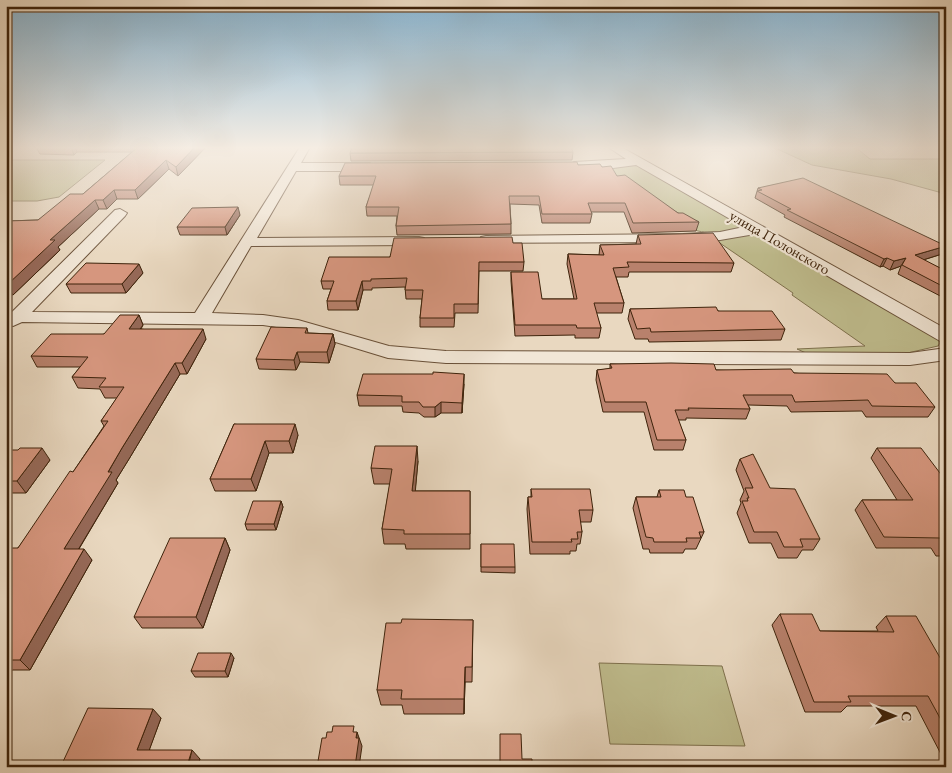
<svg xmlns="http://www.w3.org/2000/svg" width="952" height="773" font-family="'EB Garamond',serif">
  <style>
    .green { fill: #bfbc8d; stroke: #7e704c }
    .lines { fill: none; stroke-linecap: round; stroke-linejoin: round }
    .minor-casing { stroke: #695038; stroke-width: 2 }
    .minor { fill: #f1e6d6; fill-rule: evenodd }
    .wall { fill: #b8816c; stroke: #3e230b }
    .shaded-wall { fill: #966958; stroke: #3e230b }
    .building { fill: #d6967e; stroke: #3e230b }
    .labels { text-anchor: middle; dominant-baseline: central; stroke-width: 4.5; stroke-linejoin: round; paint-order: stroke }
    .far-street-label { font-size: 15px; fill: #3e230b; stroke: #f1e6d6 }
  </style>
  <rect width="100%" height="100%" fill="#e9d8c0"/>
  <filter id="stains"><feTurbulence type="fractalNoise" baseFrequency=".004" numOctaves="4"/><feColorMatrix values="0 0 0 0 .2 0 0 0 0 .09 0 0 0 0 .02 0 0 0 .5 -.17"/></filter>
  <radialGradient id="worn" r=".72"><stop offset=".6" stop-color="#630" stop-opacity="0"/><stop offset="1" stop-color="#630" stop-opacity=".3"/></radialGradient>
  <path class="green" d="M773,147H855L870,159H946V194L891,179L812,165Z
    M6,160H105L59,197L37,201H6Z
    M631,164L639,165L741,224L740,227C733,232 703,234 695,230C665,218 632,188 606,168Z
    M749,234H760L938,338L940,343L938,346L903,354L806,353L797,349L865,346L792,295L793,293L714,239Z
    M599,663L722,666L745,746L610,744Z"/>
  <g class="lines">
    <g class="minor-casing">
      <path id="minor" d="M300,147H310L301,163H370L376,167L370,171H296L257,238L419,237L424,238L426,241L424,244L419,245L251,246L212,313L263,315L298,320L389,346L446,351L910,353L946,348V360L910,365L446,363L388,358L296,330L263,325L22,322L13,326L6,324V312H12L115,210L120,209L127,213L125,216L32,312L195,313Z
        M608,147H621L946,329V342L940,341L755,234L720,240L683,242L481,243L479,240L481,237L486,236L683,234L720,232L744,227L636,165L613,168L574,170L568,166L574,162L626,159Z"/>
    </g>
    <use href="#minor" class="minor"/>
  </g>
  <path class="wall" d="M36,147H206L178,176L169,169L138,199H117L107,209H99L58,247L60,250L13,295H6V221L38,220L83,194L132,152H77L74,155L40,154Z
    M573,152L572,160L351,161L350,153Z
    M578,165L602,167L678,213L699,222L696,231L632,233L624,212H591L592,214L590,223H542L539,205L510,204L511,224V234L397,235L396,226L397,216H367L366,207L374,185H340L339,176Z
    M758,188L942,254L923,260L946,271V299L898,274L901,266L890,270L883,266L880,267L784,217L785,215L755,198Z
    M240,215L227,235H180L177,227Z
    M638,235L734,263L731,272H629L628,277H616L624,303L622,313H596L601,328L599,338H575V335L515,336L511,281V272L542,299H574L567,264L568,254L599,255L600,245L636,244Z
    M513,243L524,262L523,271H479L478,313H455L454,327H420V318L422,299H406L405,287L372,288V290H363L358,310H328L327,301L331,289H323L321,281L390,257Z
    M143,273L126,293H71L66,284Z
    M630,309L718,311L785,329L781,340L649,342L648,339H635L628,319Z
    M139,315L143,325L141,329L206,339L187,374H180L129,459L116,480L118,483L79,549L92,560L30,670H12L6,680V554L18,548L73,472L104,426L101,421L117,398H105L100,389L78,388L72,377L80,367H37L31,356L104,334Z
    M307,328L308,333L333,334L335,344L329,363L300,362L296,370L259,369L256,359Z
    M610,364L716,370L794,373L895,383L935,407L928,417H866L862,411L791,412L787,406L748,405L750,409L746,419L686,418V420H678L686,440L683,450H654L644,412H603L596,380L597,370L610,369Z
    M464,384L462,413H441L435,417H424L419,413L403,412L402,406H359L357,395Z
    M234,424L298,435L293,453H269L256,491H215L210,479Z
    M877,448L946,481V556H936L931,548H876L855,510L862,500H897L871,458Z
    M6,450L50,460L26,493H6Z
    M740,459L820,539L813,550H802L797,558H778L771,543H749L737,513L741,503L740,500L744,491L736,470Z
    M418,461L415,491H470V549H406L405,544H384L382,529L390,484H374L371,468Z
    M531,489L593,510L591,522H580L582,532L580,544H577L576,551H570V554H530L527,509L528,497H531Z
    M659,490L686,497L704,532L696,549H685L683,553H650L649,549H643L633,508L636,497H657Z
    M281,501L283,507L276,530H247L245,524Z
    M225,538L230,550L203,628H142L134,617Z
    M481,544L515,567V573L481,572Z
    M780,614L820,631H878L876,627L886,616L946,668V758H943L916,706H847L841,712H805L772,625Z
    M473,620L472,682H465L464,714H404L402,705H381L377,690L401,623Z
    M234,658L228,677H195L191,671Z
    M161,718L149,750L200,759L197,767H52L61,766Z"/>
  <path class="shaded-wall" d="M71,147H75L77,152L74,155Z
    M195,147H206L178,176L176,167Z
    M166,160L169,169L138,199L135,190Z
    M114,190L117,199L107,209L103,200Z
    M95,200L99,209L58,247L60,250L13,295L7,285L50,240Z
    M238,207L240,215L227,235L225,227Z
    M946,246L942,254L910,264L915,255Z
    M887,258L883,266L880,267L884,259Z
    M906,258L901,266L890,270L894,261Z
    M139,264L143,273L126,293L122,284Z
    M362,281L363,290L358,310L356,301Z
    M139,315L143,325L133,339L129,329Z
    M203,329L206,339L187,374L182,363Z
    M333,334L335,344L329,363L327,352Z
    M297,352L300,362L296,370L294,360Z
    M175,363L180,374L129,459L116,480L118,483L72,560L64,549L122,448Z
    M464,374V384L462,413V403Z
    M441,402V413L435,417V407Z
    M295,424L298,435L293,453L289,441Z
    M265,441L269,453L256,491L251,479Z
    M417,446L418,461L414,506L412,491Z
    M42,448L50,460L26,493L17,481Z
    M281,501L283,507L276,530L274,524Z
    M225,538L230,550L203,628L196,617Z
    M84,549L92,560L30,670L20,660Z
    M231,653L234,658L228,677L225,671Z
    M6,664L12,670L6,680Z
    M465,667V682L464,714V699Z
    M153,709L161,718L146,759L137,750Z
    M357,732L362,746L359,767H355Z
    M192,750L200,759L197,767H188Z"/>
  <path class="building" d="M138,147H195L176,167L166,160L135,190H114L103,200H95L50,240H55L7,285H6V221L38,220L70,194H83Z
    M352,147H571L573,152L350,153Z
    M577,162L578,165L600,164L602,167L611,166L617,176L625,175L678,213H683L699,222L633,223L625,203H588L592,214H542L539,196H509L511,224L396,226L399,207H366L376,176H339L345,163Z
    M803,178L946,246L915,255L946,271V288L902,265L906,258L894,261L887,258L884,259L787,210L791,209L757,191L762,190L758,188Z
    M238,207L225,227H177L192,208Z
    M713,233L734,263L627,262L629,267L613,268L624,303H594L601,328H577L576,325H515L511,272H538L542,299H577L568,254L604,255L600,245L641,244L638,235Z
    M512,237L513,243H522L524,262H479L478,304H454V318H420L423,290H405L407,278L371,279V281H362L356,301H327L334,281H321L329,257H390L394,238Z
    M86,263L139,264L122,284H66Z
    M716,307L718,311H772L785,329L651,332L650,328L637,329L630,309Z
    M120,315H139L129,329H203L182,363H175L122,448L108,472H112L64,549H84L20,660H6V554L10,548H18L70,471L73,472L108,421H101L124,387H99L106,378L72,377L88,357L31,356L51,334H104Z
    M271,327L307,328L305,333L333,334L327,352H297L294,360L256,359Z
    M671,363L714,364L716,370L791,369L794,373L887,374L895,383H916L935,407L872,406L868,400L795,402L792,395H743L750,409L688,408L689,410H675L686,440H657L646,402H605L597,370L612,368L610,364Z
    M433,372L464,374L462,403L441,402L435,407H423L419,402H402V396L357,395L363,374H433Z
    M234,424H295L289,441H265L251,479H210Z
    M375,446H417L412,491H470V534H404V530L382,529L392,469L371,468Z
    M20,448H42L17,481H6V450H18Z
    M877,448H921L946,481V546L940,538L884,537L862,500H913Z
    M753,454L770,488L795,489L820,539H800L803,547H784L777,532H754L742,501H748L747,498H749L745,488H753L740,459Z
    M531,489H590L593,510H579L582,532H577L578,539H571L572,542H532L528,497H532Z
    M659,490H684L686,497H693L704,532H699L701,538H686L687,542H654L653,538L646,537L636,497H661Z
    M253,501H281L274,524H245Z
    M170,538H225L196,617H134Z
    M481,544H514L515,567H481Z
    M780,614H812L820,631L894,632L886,616H916L946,668V729L928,696H848L851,702H814Z
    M402,619L473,620L472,667H465L464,699H401L402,690H377L386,623H401Z
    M198,653H231L225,671H191Z
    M88,708L153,709L137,750H192L187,766H131V767H52V766H61Z
    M333,726H354L353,732H357L356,738H359L355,767H317L322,738H326L327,732H332Z
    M500,734H521L522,759H532V767H500Z"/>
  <linearGradient id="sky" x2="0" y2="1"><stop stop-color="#88b6d4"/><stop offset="0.58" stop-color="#f5ede3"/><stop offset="1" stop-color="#f5ede3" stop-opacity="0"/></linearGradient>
  <rect width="952" height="255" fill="url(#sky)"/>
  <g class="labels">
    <g class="far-street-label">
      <text transform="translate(780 242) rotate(30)">улица Полонского</text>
    </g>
  </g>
  <rect width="952" height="773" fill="none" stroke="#e9d8c0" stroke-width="25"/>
  <rect x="8" y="8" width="937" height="758" fill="none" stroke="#3e230b" stroke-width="2.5"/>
  <rect x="12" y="12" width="927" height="748" fill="none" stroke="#3e230b"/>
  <g transform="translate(894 716) rotate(91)" stroke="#f1e6d6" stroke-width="4" paint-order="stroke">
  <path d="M0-4L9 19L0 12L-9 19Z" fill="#3e230b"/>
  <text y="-8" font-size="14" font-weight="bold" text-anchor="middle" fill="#3e230b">С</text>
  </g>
  <rect width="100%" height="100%" filter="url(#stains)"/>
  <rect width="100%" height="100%" fill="url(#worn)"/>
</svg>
